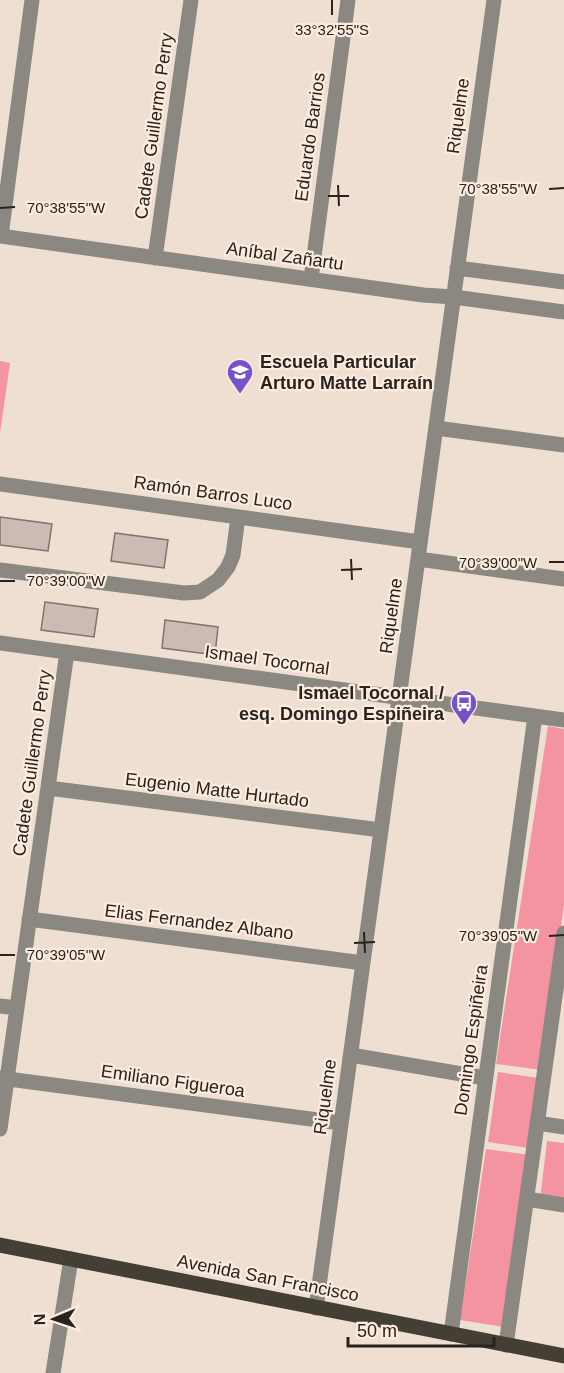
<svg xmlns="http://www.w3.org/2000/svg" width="564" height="1373" font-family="Helvetica,sans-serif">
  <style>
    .green { fill: #f493a1 }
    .building { fill: #cebab4; stroke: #84726d; stroke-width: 1.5 }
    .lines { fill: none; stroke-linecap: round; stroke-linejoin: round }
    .minor { stroke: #8a8880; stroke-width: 15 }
    .major { stroke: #443f34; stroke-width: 15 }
    .ticks { fill: none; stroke: #28231e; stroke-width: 2 }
    .labels { text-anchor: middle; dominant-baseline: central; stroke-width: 4.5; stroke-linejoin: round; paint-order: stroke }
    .street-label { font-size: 18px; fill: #28231e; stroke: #fcecdf }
    .poi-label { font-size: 18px; font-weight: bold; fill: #28231e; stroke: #fcecdf; text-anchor: start }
    .ticks-label { font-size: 15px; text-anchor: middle; fill: #28231e; stroke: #fcecdf; stroke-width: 4.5; stroke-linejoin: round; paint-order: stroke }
  </style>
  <rect width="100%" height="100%" fill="#eedfd2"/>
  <path class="green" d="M0,361L10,363L0,433Z
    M548,726L564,729V904L542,1070L496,1064Z
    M498,1072L539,1078L529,1148L488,1142Z
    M547,1141L564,1143V1203L540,1200Z
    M486,1149L530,1155L504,1327L460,1320Z"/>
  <path class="building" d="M0,517L52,524L48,551L0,545Z
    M115,533L168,540L164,568L111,561Z
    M45,602L98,609L94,637L41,630Z
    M165,620L218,627L215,655L162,648Z"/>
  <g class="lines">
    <path class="minor" d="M0,236L423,295L454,297L564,312
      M1,236L32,0
      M155,258L191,0
      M457,268L564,282
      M311,279L348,0
      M436,428L564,445
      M0,484L420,542
      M418,559L564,579
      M0,570L184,593L200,592L218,580L228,567L233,555L238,517
      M0,643L564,720
      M48,788L381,830
      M29,919L363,963
      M0,1006L17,1008
      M351,1055L485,1078
      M0,1078L341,1123
      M537,1123L564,1127
      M0,1129L67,652
      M527,1199L564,1205
      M316,1308L494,0
      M451,1334L535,716
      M506,1345L564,933
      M53,1373L71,1259"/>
    <path class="major" d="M0,1245L564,1356"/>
  </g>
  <path class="ticks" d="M332,0V15M338,185L339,206M549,189L564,188M328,196H349M0,208L15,207M351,559L352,580M549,562H564M341,570L362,569M0,581H15M364,932L365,953M549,936L564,935M354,943L375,942M0,955H15"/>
  <defs>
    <g id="school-pin" transform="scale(1.35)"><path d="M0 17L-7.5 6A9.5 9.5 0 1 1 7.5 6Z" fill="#7651ca" stroke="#fcecdf"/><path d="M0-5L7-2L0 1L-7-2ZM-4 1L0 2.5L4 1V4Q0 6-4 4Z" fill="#fff"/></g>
    <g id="bus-pin" transform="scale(1.35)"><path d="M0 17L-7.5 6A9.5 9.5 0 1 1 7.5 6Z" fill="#7651ca" stroke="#fcecdf"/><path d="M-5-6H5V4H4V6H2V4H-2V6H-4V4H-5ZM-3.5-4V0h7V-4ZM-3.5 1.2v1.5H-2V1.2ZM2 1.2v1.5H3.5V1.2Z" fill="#fff"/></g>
  </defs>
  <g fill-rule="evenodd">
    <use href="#school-pin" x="240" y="372"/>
    <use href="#bus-pin" x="464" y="703"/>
  </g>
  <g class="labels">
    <g class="street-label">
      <text transform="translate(458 116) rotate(-82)">Riquelme</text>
      <text transform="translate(154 126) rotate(-82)">Cadete Guillermo Perry</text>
      <text transform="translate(310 137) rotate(-82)">Eduardo Barrios</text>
      <text transform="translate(285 256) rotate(8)">Aníbal Zañartu</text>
      <text transform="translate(213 493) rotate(8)">Ramón Barros Luco</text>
      <text transform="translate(391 616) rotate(-82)">Riquelme</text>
      <text transform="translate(267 660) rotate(8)">Ismael Tocornal</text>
      <text transform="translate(32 763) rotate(-82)">Cadete Guillermo Perry</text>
      <text transform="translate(217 790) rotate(7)">Eugenio Matte Hurtado</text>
      <text transform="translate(199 922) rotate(7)">Elias Fernandez Albano</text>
      <text transform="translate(471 1040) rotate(-82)">Domingo Espiñeira</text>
      <text transform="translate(173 1081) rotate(8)">Emiliano Figueroa</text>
      <text transform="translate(325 1097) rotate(-82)">Riquelme</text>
      <text transform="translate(268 1278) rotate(11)">Avenida San Francisco</text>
    </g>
    <g class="poi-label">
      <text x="260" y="362">Escuela Particular<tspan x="260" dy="21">Arturo Matte Larraín</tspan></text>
      <text x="444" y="693" text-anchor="end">Ismael Tocornal /<tspan x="444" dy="21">esq. Domingo Espiñeira</tspan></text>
    </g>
  </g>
  <g class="ticks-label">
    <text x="332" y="35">33°32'55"S</text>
    <text x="498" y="194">70°38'55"W</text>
    <text x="66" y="213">70°38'55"W</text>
    <text x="498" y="568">70°39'00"W</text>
    <text x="66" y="586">70°39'00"W</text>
    <text x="498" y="941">70°39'05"W</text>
    <text x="66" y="960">70°39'05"W</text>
  </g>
  <g transform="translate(54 1319) rotate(268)" stroke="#fcecdf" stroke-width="4.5" paint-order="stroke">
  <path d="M0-4.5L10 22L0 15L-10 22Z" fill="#28231e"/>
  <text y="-9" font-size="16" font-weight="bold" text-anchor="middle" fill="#28231e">N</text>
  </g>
  <path d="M348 1337v9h146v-9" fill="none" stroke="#28231e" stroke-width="3"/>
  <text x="357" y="1337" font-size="18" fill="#28231e" stroke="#fcecdf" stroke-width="4.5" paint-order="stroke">50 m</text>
</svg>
